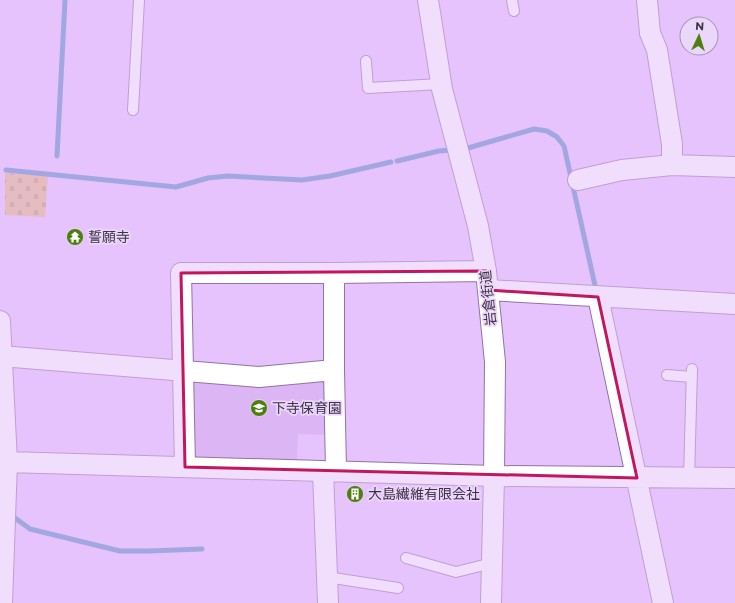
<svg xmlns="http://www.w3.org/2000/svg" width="735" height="603" font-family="Montserrat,'Noto Sans JP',sans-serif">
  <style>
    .built { fill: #dcb5f4 }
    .cemetery { fill: url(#cemetery-stones) }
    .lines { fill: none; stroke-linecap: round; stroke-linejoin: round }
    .stream { stroke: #5286c0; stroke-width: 5 }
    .lane-casing { stroke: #9372a6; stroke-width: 12 }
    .street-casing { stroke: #9372a6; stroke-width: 22 }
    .lane { stroke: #fff; stroke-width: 10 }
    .street { stroke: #fff; stroke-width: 20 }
    .marked { fill: none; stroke: #c2185b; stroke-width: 3; stroke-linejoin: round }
    .labels { text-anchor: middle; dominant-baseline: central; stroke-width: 3.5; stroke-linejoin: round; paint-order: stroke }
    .poi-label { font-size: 14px; fill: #3f3148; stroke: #ebd7f9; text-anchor: start }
    .street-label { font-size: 14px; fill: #3f3148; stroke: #ebd7f9 }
  </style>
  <defs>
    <pattern id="cemetery-stones" width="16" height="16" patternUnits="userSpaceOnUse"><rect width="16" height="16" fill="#e5b579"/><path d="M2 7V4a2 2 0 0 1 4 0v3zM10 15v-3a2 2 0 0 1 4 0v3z" fill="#bb9465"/></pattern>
  </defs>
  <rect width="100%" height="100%" fill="#e6c3fc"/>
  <path class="built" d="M193,378H321L328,382L329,435L298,434L297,461L195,460L191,455Z"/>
  <path class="cemetery" d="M5,173L48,176L45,217L5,215Z"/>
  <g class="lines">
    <path class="stream" d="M468,148L534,129L547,131L557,137L564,146L596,290
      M57,156L65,0
      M397,161L439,151L451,150
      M6,170L176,187L208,178L228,176L302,180L330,176L391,162
      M15,518L30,529L120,551H149L202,549"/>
    <g class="lane-casing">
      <path id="lane" d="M512,0L514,11
        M366,61L368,88L441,84
        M133,110L139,0
        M667,375L692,377
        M689,478L692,369
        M406,558L456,572L492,563
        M327,577L398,588"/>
    </g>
    <g class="street-casing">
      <path id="street" d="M428,0L442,89L478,226L486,271L495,362L494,476L491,603
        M647,0L650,33L657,50L672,144V165
        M578,180L622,170L672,165L735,167
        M488,290L735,304
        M598,297L663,603
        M0,321L7,462L2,603
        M1,356L259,377L334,370L336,471
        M334,370V273
        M7,462L494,476L735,478
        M185,467L181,273H334L486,271
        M323,471L328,603"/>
    </g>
    <use href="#lane" class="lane"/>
    <use href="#street" class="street"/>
  </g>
  <path d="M0 0H735V603H0ZM486,271L488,290L598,297L637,478L185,467L181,273Z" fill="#e6c3fc" fill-opacity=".55" fill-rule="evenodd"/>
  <path class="marked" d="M486,271L488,290L598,297L637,478L185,467L181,273Z"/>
  <defs>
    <g id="temple-disc" transform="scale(0.9)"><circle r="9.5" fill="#4d7f10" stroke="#ebd7f9"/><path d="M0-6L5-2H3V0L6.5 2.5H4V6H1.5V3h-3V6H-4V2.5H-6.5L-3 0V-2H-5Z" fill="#fff"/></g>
    <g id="school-disc" transform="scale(0.9)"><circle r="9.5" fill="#4d7f10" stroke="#ebd7f9"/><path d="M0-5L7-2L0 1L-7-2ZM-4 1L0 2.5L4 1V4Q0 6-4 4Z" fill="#fff"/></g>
    <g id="building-disc" transform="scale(0.9)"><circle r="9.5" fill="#4d7f10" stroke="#ebd7f9"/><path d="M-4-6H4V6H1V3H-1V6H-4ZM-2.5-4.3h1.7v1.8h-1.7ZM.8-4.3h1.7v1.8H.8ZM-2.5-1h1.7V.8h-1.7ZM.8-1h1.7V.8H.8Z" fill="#fff"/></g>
  </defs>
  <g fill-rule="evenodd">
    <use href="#temple-disc" x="75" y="237"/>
    <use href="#school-disc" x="259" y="408"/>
    <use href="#building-disc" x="355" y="494"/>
  </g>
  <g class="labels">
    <g class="poi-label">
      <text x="88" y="237">誓願寺</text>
      <text x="272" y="408">下寺保育園</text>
      <text x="368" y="494">大島繊維有限会社</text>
    </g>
    <g class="street-label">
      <text transform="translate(488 298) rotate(-96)">岩倉街道</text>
    </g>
  </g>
  <g transform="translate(699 36) rotate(4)"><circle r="19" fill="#ebd7f9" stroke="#a695b2"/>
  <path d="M0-3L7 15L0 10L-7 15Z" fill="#4d7f10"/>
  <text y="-6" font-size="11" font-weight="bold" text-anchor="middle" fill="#3f3148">N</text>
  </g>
</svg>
